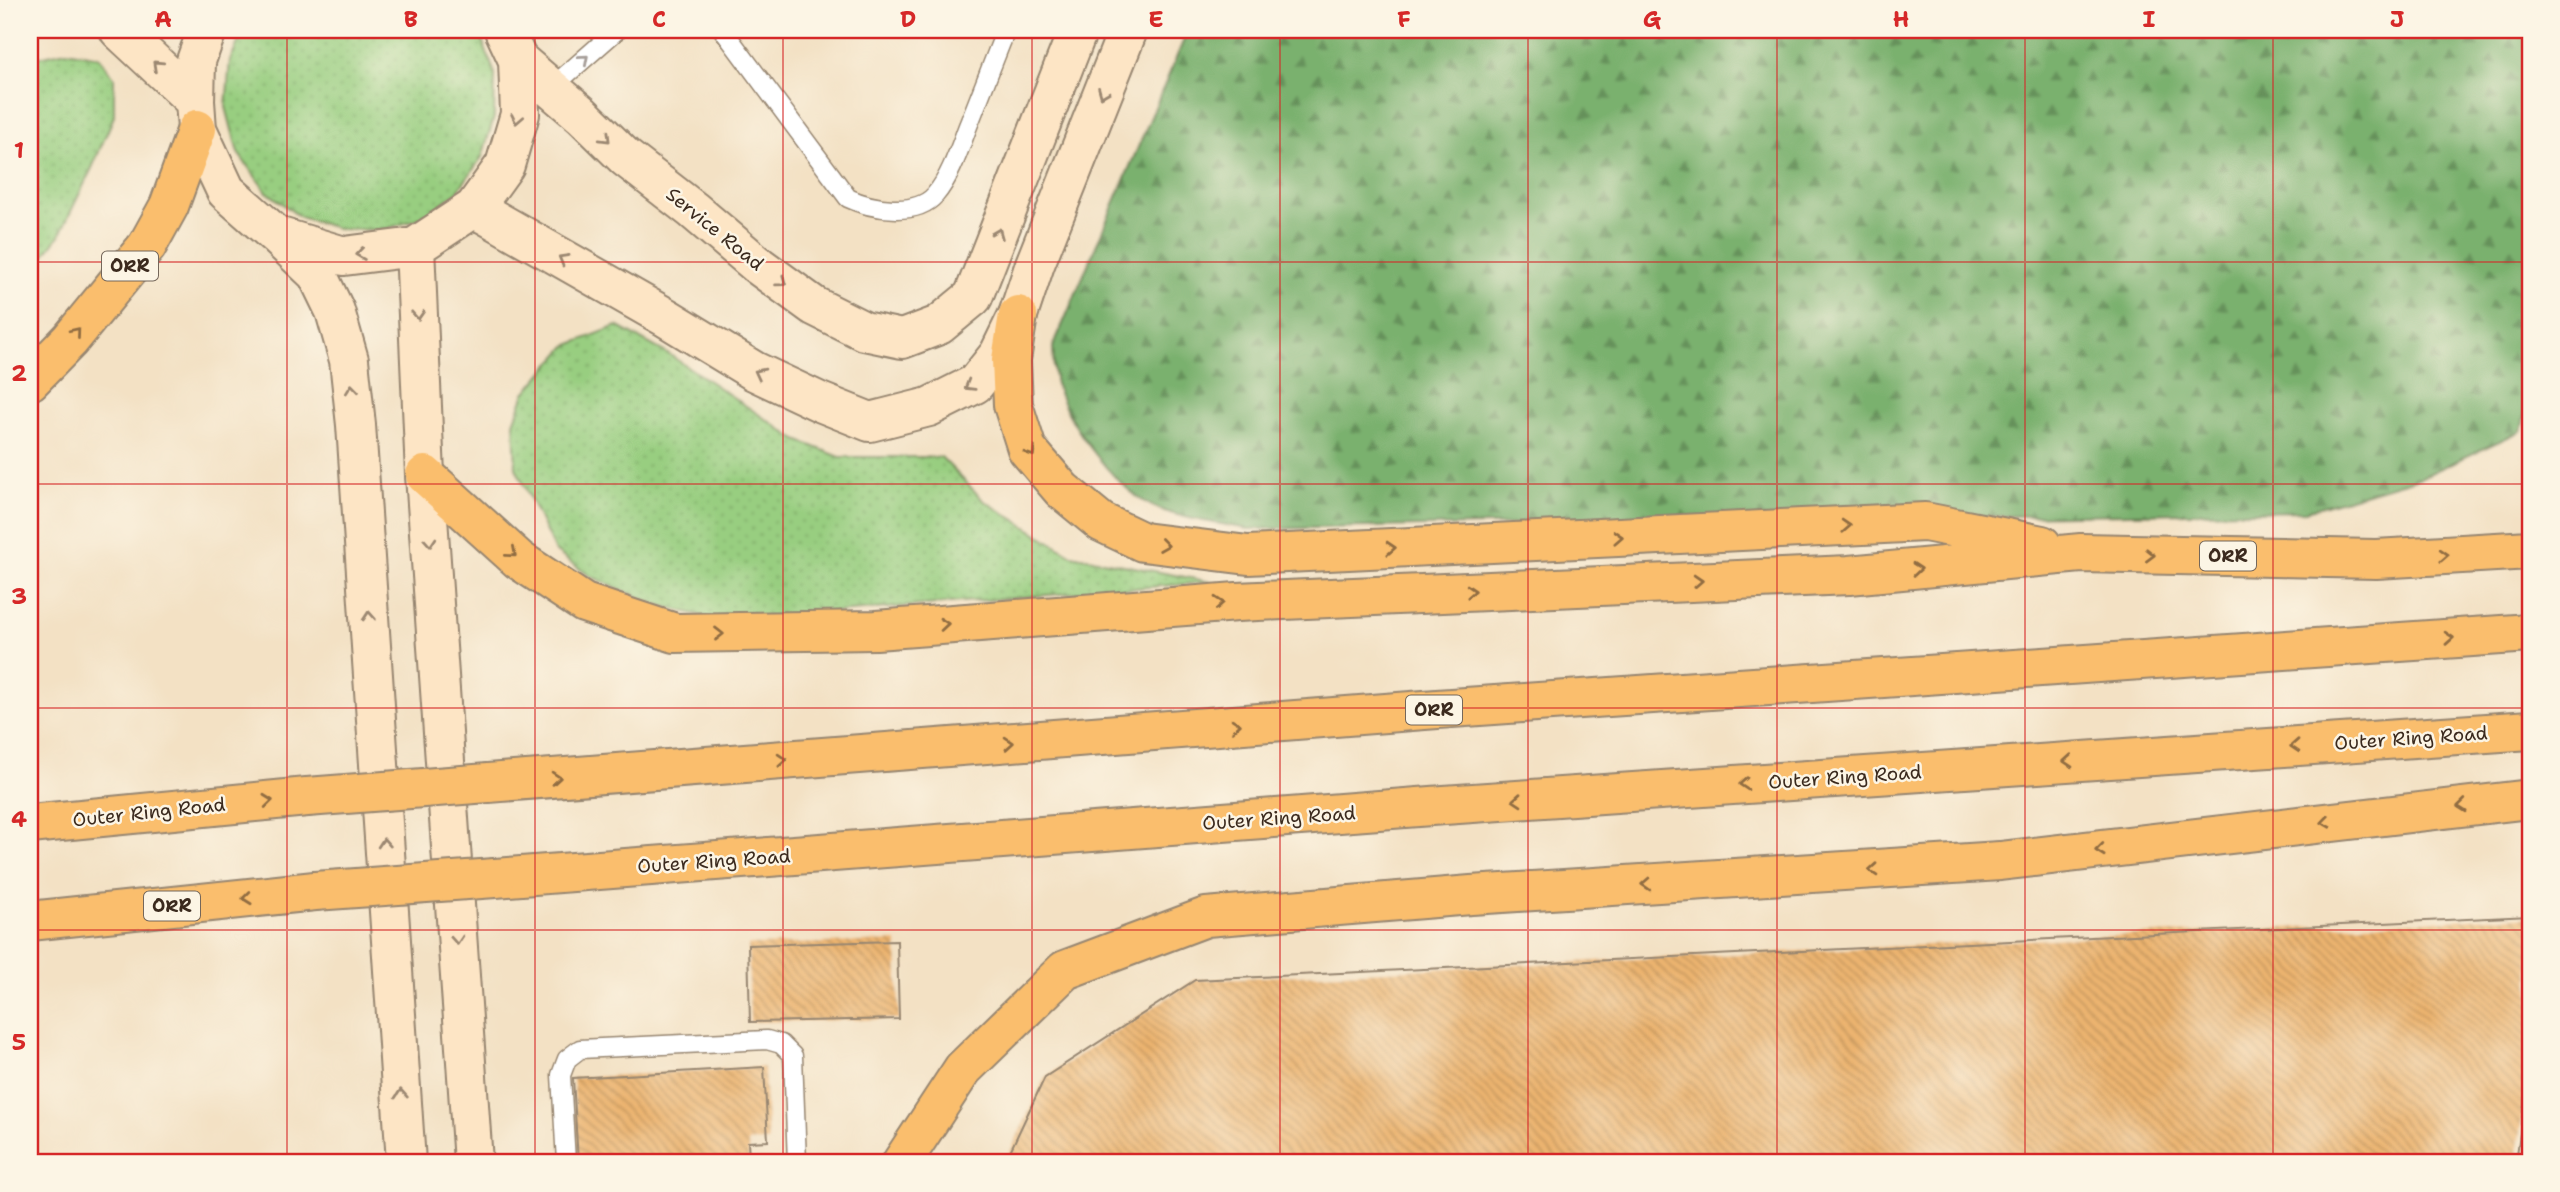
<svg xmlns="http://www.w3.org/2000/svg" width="2560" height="1192" font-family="'Shantell Sans',sans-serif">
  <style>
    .grass { fill: url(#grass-dots); stroke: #6a7c4f; stroke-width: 2 }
    .forest { fill: url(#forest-firs); stroke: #5a6e46; stroke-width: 2 }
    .building { fill: url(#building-back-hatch) }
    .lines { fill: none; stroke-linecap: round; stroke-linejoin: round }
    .lane-casing { stroke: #978671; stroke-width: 21 }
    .secondary-casing { stroke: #978671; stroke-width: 42 }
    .highway-casing { stroke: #978671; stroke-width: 42 }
    .lane { stroke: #fff; stroke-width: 18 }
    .secondary { stroke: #fde5c5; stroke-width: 38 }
    .highway { stroke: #fabe6d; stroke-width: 38 }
    .highway-bridge-casing { stroke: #978671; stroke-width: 42; stroke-linecap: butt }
    .highway-bridge { stroke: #fabe6d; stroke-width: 38 }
    .oneway { stroke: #a79f9a }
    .oneway2 { stroke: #9c8872 }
    .oneway3 { stroke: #916d42 }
    .grid { fill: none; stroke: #d62828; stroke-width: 2; stroke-opacity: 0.55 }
    .labels { text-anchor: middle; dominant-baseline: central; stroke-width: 5; stroke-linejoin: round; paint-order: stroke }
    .shield { fill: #fcf5e5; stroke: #75675a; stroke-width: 2 }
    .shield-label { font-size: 18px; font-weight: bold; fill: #3b2a1e }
    .street-label { font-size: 19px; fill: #3b2a1e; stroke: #fcf5e5 }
    .neatline { fill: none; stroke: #d62828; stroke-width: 2.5 }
    .grid-label { font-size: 23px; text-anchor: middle; font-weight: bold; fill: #d62828 }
  </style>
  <defs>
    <pattern id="grass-dots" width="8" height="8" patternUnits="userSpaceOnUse" patternTransform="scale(1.75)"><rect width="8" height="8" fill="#98ce80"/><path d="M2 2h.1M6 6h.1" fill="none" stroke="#84b16e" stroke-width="1.8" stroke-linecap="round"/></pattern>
    <pattern id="forest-firs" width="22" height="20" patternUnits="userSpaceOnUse" patternTransform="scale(1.75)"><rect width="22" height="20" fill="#7ab16e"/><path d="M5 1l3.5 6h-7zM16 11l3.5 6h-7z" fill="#65905a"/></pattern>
    <pattern id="building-back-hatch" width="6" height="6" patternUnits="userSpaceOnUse" patternTransform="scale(1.75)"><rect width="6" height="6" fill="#ecb470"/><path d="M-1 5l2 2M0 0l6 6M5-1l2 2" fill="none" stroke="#c0935b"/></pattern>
  </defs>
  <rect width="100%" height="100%" fill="#fcf5e5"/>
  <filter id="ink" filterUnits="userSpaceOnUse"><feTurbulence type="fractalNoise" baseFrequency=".0143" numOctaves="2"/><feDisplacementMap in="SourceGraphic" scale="14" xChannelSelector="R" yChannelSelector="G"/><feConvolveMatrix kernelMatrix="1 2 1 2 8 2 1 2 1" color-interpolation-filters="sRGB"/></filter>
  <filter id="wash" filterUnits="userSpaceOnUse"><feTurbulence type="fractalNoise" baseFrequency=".00686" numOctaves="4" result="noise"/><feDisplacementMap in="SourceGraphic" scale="28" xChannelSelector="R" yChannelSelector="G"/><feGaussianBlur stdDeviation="1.57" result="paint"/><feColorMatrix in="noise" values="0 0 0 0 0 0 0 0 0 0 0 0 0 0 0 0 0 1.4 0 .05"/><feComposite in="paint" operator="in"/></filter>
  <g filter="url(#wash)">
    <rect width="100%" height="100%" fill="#f3e1c4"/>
    <path class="grass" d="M244,30H478L495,74L494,117L482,157L457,192L423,217L383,230L340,229L300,217L266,191L238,153L226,107L230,60Z
      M66,51L99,57L114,77V116L92,168L59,236L30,274V59Z
      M617,326L670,355L797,440L840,457H941L983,500L1072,555L1211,582L723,621L655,604L590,576L555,551L516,468L514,423L525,393L566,346Z"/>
    <path class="forest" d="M1188,30H2530V391L2521,431L2422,477L2306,511L1248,529C1219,523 1187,520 1159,509C1120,495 1067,424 1056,384C1053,373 1054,359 1053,347Z"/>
    <g id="blocks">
      <path class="building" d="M2530,916V1061L2516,1162H1005L1045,1077L1195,980Z
        M897,941L899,1019L750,1022L748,945Z
        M764,1067L768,1141L748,1142L749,1159H772V1162H578L573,1078Z"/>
    </g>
  </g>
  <g filter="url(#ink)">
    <use href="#blocks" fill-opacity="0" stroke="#978671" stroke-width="2"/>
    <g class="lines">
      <g class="lane-casing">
        <path id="lane" d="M723,30L848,198C871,209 916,217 935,195C950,178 960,147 968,126C981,94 993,62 1006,30
          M551,88L617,30
          M566,1162L561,1075L567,1059L580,1049L767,1040L781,1044L793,1056L797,1162"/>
      </g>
      <g class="secondary-casing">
        <path id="secondary" d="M119,30L195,101
          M207,30L196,61L195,101L197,129L226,191L277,236L344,256L415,247L474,208L505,165L520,114L518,60L504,30
          M518,60L582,115L626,158L693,210L759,266L814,306L864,331L902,339L939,325L973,297L1078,30
          M474,208L667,318L754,371L820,402L870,422L929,407L975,384L999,354L1018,315L1035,264L1128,30
          M277,236L317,274L335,311L349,360L356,425L406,1162
          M415,247L425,475L473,1162"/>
      </g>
      <g class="highway-casing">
        <path id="highway" d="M1018,315L1011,360L1013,405L1027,449L1062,490L1101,522L1143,542L1248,555L1925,522L2042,545
          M30,381L70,340L147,246L169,206L197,129
          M425,475L519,560L584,603L675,633L876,630L1237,602L1849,575L2081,553L2376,559L2530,550
          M488,783L1437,709L2530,633
          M30,824L307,797
          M495,878L1444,805L2530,730
          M30,921L315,891
          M902,1162L963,1069L1065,970L1206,917L1471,895L2000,861L2530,799"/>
      </g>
      <use href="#lane" class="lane"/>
      <use href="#secondary" class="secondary"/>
      <use href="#highway" class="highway"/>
      <g class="highway-bridge-casing">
        <path id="highway-bridge" d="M307,797L488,783
          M315,891L495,878"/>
      </g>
      <use href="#highway-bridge" class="highway-bridge"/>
    </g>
    <defs><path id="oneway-chevron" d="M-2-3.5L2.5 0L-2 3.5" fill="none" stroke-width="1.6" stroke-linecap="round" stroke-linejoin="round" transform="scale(1.75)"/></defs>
    <use class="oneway" href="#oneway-chevron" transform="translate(584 59) rotate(-41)"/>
    <g class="oneway2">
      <use href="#oneway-chevron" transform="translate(157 65) rotate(-137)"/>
      <use href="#oneway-chevron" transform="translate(1103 93) rotate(112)"/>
      <use href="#oneway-chevron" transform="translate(517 119) rotate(101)"/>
      <use href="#oneway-chevron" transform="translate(606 138) rotate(45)"/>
      <use href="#oneway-chevron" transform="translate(998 233) rotate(-68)"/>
      <use href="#oneway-chevron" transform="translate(360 254) rotate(172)"/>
      <use href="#oneway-chevron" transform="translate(563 259) rotate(-150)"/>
      <use href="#oneway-chevron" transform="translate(782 282) rotate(36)"/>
      <use href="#oneway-chevron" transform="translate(418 315) rotate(87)"/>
      <use href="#oneway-chevron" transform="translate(759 373) rotate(-153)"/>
      <use href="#oneway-chevron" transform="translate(969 386) rotate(149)"/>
      <use href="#oneway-chevron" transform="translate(352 389) rotate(-96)"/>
      <use href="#oneway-chevron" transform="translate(430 542) rotate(86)"/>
      <use href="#oneway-chevron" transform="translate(369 616) rotate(-94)"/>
      <use href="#oneway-chevron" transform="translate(384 843) rotate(-94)"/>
      <use href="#oneway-chevron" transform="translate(457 940) rotate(86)"/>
      <use href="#oneway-chevron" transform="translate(401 1094) rotate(-94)"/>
    </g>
    <g class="oneway3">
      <use href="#oneway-chevron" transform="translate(76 332) rotate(-50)"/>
      <use href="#oneway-chevron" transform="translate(1031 452) rotate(58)"/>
      <use href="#oneway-chevron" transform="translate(1846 526) rotate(-3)"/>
      <use href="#oneway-chevron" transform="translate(1618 537) rotate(-3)"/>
      <use href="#oneway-chevron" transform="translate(1164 545) rotate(8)"/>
      <use href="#oneway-chevron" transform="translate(1391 548) rotate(-3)"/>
      <use href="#oneway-chevron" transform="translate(512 553) rotate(41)"/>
      <use href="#oneway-chevron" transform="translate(2150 555) rotate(1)"/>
      <use href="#oneway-chevron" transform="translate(2444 555) rotate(-3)"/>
      <use href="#oneway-chevron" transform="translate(1917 569) rotate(-5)"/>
      <use href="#oneway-chevron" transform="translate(1698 581) rotate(-3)"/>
      <use href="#oneway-chevron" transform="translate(1471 591) rotate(-3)"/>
      <use href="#oneway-chevron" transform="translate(1219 603) rotate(-5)"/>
      <use href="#oneway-chevron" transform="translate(944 624) rotate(-5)"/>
      <use href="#oneway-chevron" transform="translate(719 634)"/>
      <use href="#oneway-chevron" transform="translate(2449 638) rotate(-4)"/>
      <use href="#oneway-chevron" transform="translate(1236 725) rotate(-4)"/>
      <use href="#oneway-chevron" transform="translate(1009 743) rotate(-4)"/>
      <use href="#oneway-chevron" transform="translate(2295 746) rotate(176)"/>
      <use href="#oneway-chevron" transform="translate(782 760) rotate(-4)"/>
      <use href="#oneway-chevron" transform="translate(2068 761) rotate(176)"/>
      <use href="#oneway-chevron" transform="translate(556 778) rotate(-4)"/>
      <use href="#oneway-chevron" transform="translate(1744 784) rotate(176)"/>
      <use href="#oneway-chevron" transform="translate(1517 800) rotate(176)"/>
      <use href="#oneway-chevron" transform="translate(268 801) rotate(-6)"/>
      <use href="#oneway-chevron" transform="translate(2462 806) rotate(174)"/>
      <use href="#oneway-chevron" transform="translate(2326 822) rotate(172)"/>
      <use href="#oneway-chevron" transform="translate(2100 850) rotate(174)"/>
      <use href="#oneway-chevron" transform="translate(1873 870) rotate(176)"/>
      <use href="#oneway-chevron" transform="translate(1646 884) rotate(177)"/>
      <use href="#oneway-chevron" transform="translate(247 898) rotate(174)"/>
    </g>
  </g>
  <path class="grid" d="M287,30V1162M535,30V1162M783,30V1162M1032,30V1162M1280,30V1162M1528,30V1162M1777,30V1162M2025,30V1162M2273,30V1162M30,262H2530M30,484H2530M30,708H2530M30,930H2530"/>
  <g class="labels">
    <g class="shield">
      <rect x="102" y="251.5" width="56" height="29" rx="5"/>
      <rect x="2200" y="541.5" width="56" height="29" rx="5"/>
      <rect x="1406" y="695.5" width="56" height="29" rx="5"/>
      <rect x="144" y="891.5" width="56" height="29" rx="5"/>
    </g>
    <g class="shield-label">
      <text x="130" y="266">ORR</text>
      <text x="2228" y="556">ORR</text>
      <text x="1434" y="710">ORR</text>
      <text x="172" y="906">ORR</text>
    </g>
    <g class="street-label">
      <text transform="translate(715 229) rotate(39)">Service Road</text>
      <text transform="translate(2411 738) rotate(-4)">Outer Ring Road</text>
      <text transform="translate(1845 777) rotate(-4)">Outer Ring Road</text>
      <text transform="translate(149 812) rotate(-6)">Outer Ring Road</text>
      <text transform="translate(1279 818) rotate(-4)">Outer Ring Road</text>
      <text transform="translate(714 861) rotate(-4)">Outer Ring Road</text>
    </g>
  </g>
  <rect width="2560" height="1192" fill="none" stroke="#fcf5e5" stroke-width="77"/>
  <rect x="38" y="38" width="2484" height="1116" class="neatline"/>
  <g class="grid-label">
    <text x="163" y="27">A</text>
    <text x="411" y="27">B</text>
    <text x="659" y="27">C</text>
    <text x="908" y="27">D</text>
    <text x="1156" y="27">E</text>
    <text x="1404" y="27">F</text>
    <text x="1652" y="27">G</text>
    <text x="1901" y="27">H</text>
    <text x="2149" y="27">I</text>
    <text x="2397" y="27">J</text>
    <text x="19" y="158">1</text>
    <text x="19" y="381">2</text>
    <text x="19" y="604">3</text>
    <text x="19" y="827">4</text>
    <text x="19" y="1050">5</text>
  </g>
</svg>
